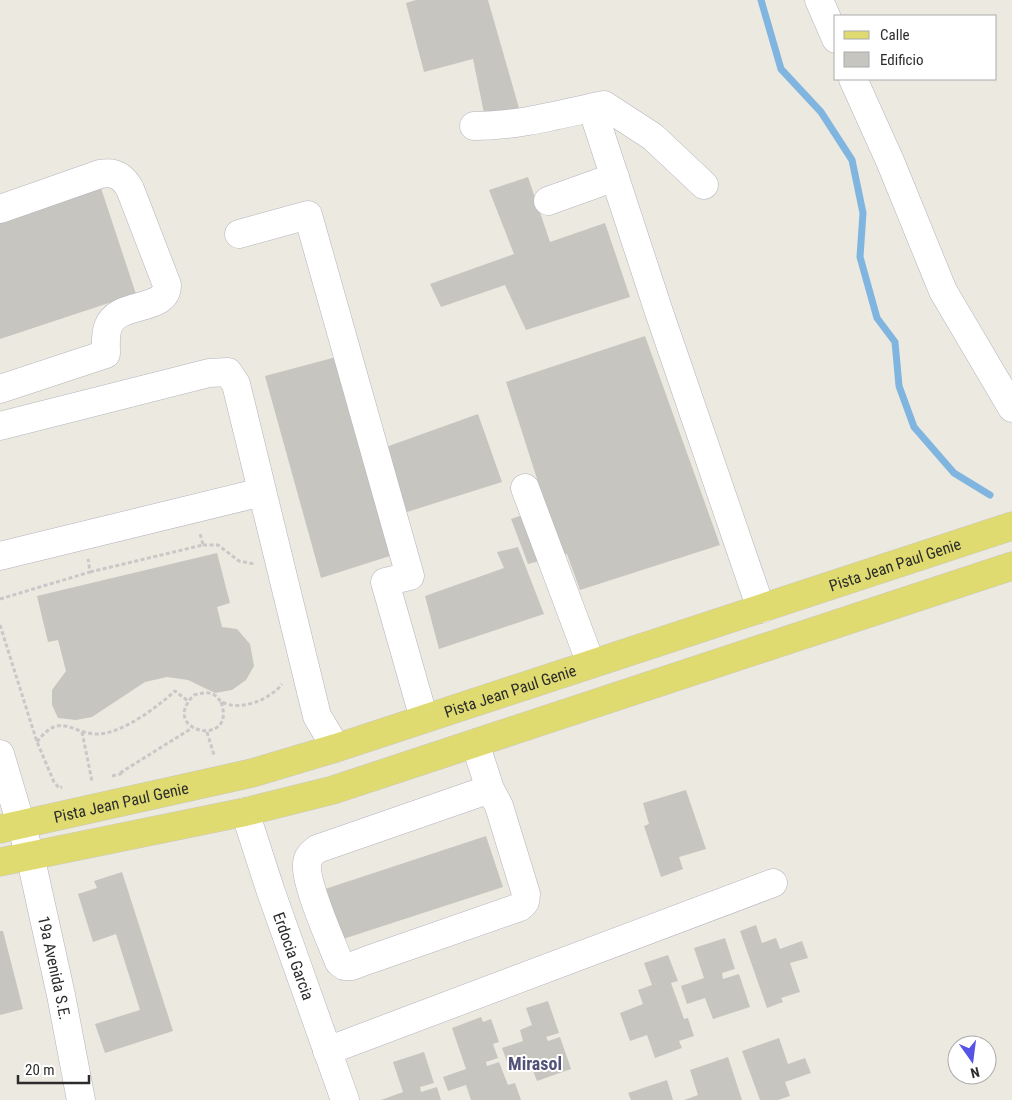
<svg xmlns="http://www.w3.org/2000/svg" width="1012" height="1100" font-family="'Roboto Condensed',sans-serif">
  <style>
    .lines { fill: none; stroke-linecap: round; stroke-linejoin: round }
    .stream { stroke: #80b5e0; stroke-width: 7 }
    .building { fill: #c7c5bf }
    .minor-casing { stroke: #b3b3be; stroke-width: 29 }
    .major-casing { stroke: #c8c8c8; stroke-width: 29 }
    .path { stroke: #c8c8c8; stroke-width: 3; stroke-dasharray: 4 2.5; stroke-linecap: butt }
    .minor { stroke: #fff; stroke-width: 28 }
    .major { stroke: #e0db71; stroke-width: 28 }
    .labels { text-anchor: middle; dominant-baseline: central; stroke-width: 4; stroke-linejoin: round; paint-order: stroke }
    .street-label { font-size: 16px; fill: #2c2c2c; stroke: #fff }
    .neighbourhood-label { font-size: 18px; font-weight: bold; fill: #525177; stroke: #fff }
  </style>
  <rect width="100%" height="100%" fill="#ece9e0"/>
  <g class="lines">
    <path class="stream" d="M761,0L781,69L821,112L852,160L863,213L860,257L877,318L895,342L899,386L914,427L954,473L990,495"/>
  </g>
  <path class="building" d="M416,0H488L519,108L485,118L473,59L424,72L406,3Z
    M528,177L550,242L605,223L630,297L526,330L505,285L441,307L430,284L514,254L489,190Z
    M100,185L136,294L0,339V218Z
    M645,336L720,545L580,590L567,554L528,564L511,519L546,507L506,382Z
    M340,356L393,555L321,578L265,376Z
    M478,414L502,482L407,512L386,447Z
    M518,547L544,614L439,649L425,596L504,568L497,552Z
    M217,553L230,603L217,607L222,627L237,629L250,644L254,666L246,680L232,690L215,693L188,680L167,677L145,682L92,717L76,720L58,718L52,705V690L66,671L58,640L48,642L37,596Z
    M686,790L706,849L679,857L683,869L661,877L644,826L649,824L643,803Z
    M486,836L503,887L343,939L325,889Z
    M122,872L173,1031L105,1053L95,1024L140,1010L116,934L93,942L78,894L97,888L94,881Z
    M756,925L762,943L776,938L780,949L802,941L808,958L790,963L800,992L781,998L783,1002L767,1008L740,931Z
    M0,931H3L23,1009L0,1015Z
    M725,938L735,969L722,973L723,979L739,974L750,1007L713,1019L705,998L687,1004L681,986L704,978L694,948Z
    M668,955L678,981L671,983L684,1019L688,1018L694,1036L679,1041L682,1048L655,1058L647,1035L630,1041L620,1013L643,1004L638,990L652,985L644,963Z
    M548,1001L559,1033L546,1037L548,1041L560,1037L571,1069L537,1081L529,1060L509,1067L502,1048L523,1041L520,1030L532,1025L526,1008Z
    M481,1017L483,1022L491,1019L499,1042L493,1044L498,1058L486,1062L487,1066L499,1062L508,1085L515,1083L521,1100H471L466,1085L448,1091L443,1077L466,1069L452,1028Z
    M779,1038L788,1064L805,1058L811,1073L785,1082L790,1096L778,1100H760L742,1051Z
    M424,1052L434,1083L420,1087L421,1092L437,1087L441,1100H381L403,1092L393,1062Z
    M728,1057L742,1100H684L698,1095L690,1070Z
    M667,1080L673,1100H631L628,1093Z"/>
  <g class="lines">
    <g class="minor-casing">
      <g id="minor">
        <path d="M819,0L836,39"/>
        <path d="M853,79L890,161L943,291L1012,408"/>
        <path d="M592,108L659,312L761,609"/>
        <path d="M474,126C519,126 561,114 604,105L653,137L704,185"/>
        <path d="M548,201L615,177"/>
        <path d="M0,209L100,174C114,171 123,176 130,189L167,285C167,313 117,300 108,327C105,335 106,345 106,354L0,389"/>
        <path d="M239,234L308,215L410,576L385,582L424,719"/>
        <path d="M0,426L209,373L228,372L236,384L317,716L336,748"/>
        <path d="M525,488L591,664"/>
        <path d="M0,556L262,492"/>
        <path d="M475,743L490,789L499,806L526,894L525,902L520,907L368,960L352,966H344L339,962C331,941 305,884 307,864C307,857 312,853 317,849L490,789"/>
        <path id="s1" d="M0,754L30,855L61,995L81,1100"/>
        <path id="s2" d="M245,812L271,892L345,1100"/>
        <path d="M327,1051L773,883"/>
      </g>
    </g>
    <g class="major-casing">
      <g id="major">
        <path id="s3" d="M0,829L252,773L336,748L1012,526"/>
        <path d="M0,862L245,812L333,790L1012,566"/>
      </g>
    </g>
    <path class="path" d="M203,545H218L239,561L254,564
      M90,572L203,545L200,533
      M0,599L90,572L88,559
      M0,625L37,742L54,782L59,788L62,787
      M221,702C238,749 157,732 194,695C201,693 209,691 216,696C219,698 219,701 222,702C240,712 271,699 282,684
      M82,732L92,781
      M207,732L214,755
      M37,742C63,707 74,740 106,733C129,728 157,707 175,691L188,701
      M120,773L192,728
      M112,776L125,773"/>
    <use href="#minor" class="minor"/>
    <use href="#major" class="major"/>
  </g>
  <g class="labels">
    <g class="street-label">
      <text stroke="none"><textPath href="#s3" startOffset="934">Pista Jean Paul Genie</textPath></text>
      <text stroke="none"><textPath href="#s3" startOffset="529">Pista Jean Paul Genie</textPath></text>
      <text stroke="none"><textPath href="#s3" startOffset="124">Pista Jean Paul Genie</textPath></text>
      <text stroke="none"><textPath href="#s2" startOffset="152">Erdocia Garcia</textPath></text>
      <text stroke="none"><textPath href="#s1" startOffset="221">19a Avenida S.E.</textPath></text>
    </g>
    <g class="neighbourhood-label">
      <text x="535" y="1063">Mirasol</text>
    </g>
  </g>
  <rect x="834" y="15" width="162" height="65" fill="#ffffff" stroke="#ababab"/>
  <rect x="844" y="31" width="25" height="8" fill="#e0db71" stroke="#ababab"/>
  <text x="880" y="40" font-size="15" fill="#2c2c2c">Calle</text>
  <rect x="844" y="52" width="25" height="15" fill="#c7c5bf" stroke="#ababab"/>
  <text x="880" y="65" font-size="15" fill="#2c2c2c">Edificio</text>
  <g transform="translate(972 1060) rotate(166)"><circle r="24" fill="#ffffff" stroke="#ababab"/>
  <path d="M0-4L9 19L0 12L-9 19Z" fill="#5554e4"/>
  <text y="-8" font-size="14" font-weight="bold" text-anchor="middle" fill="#2c2c2c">N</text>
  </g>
  <path d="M18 1075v8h71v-8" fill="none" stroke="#2c2c2c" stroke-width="2.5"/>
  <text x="25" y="1075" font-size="15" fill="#2c2c2c" stroke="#ffffff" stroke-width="4" paint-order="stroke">20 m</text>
</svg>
